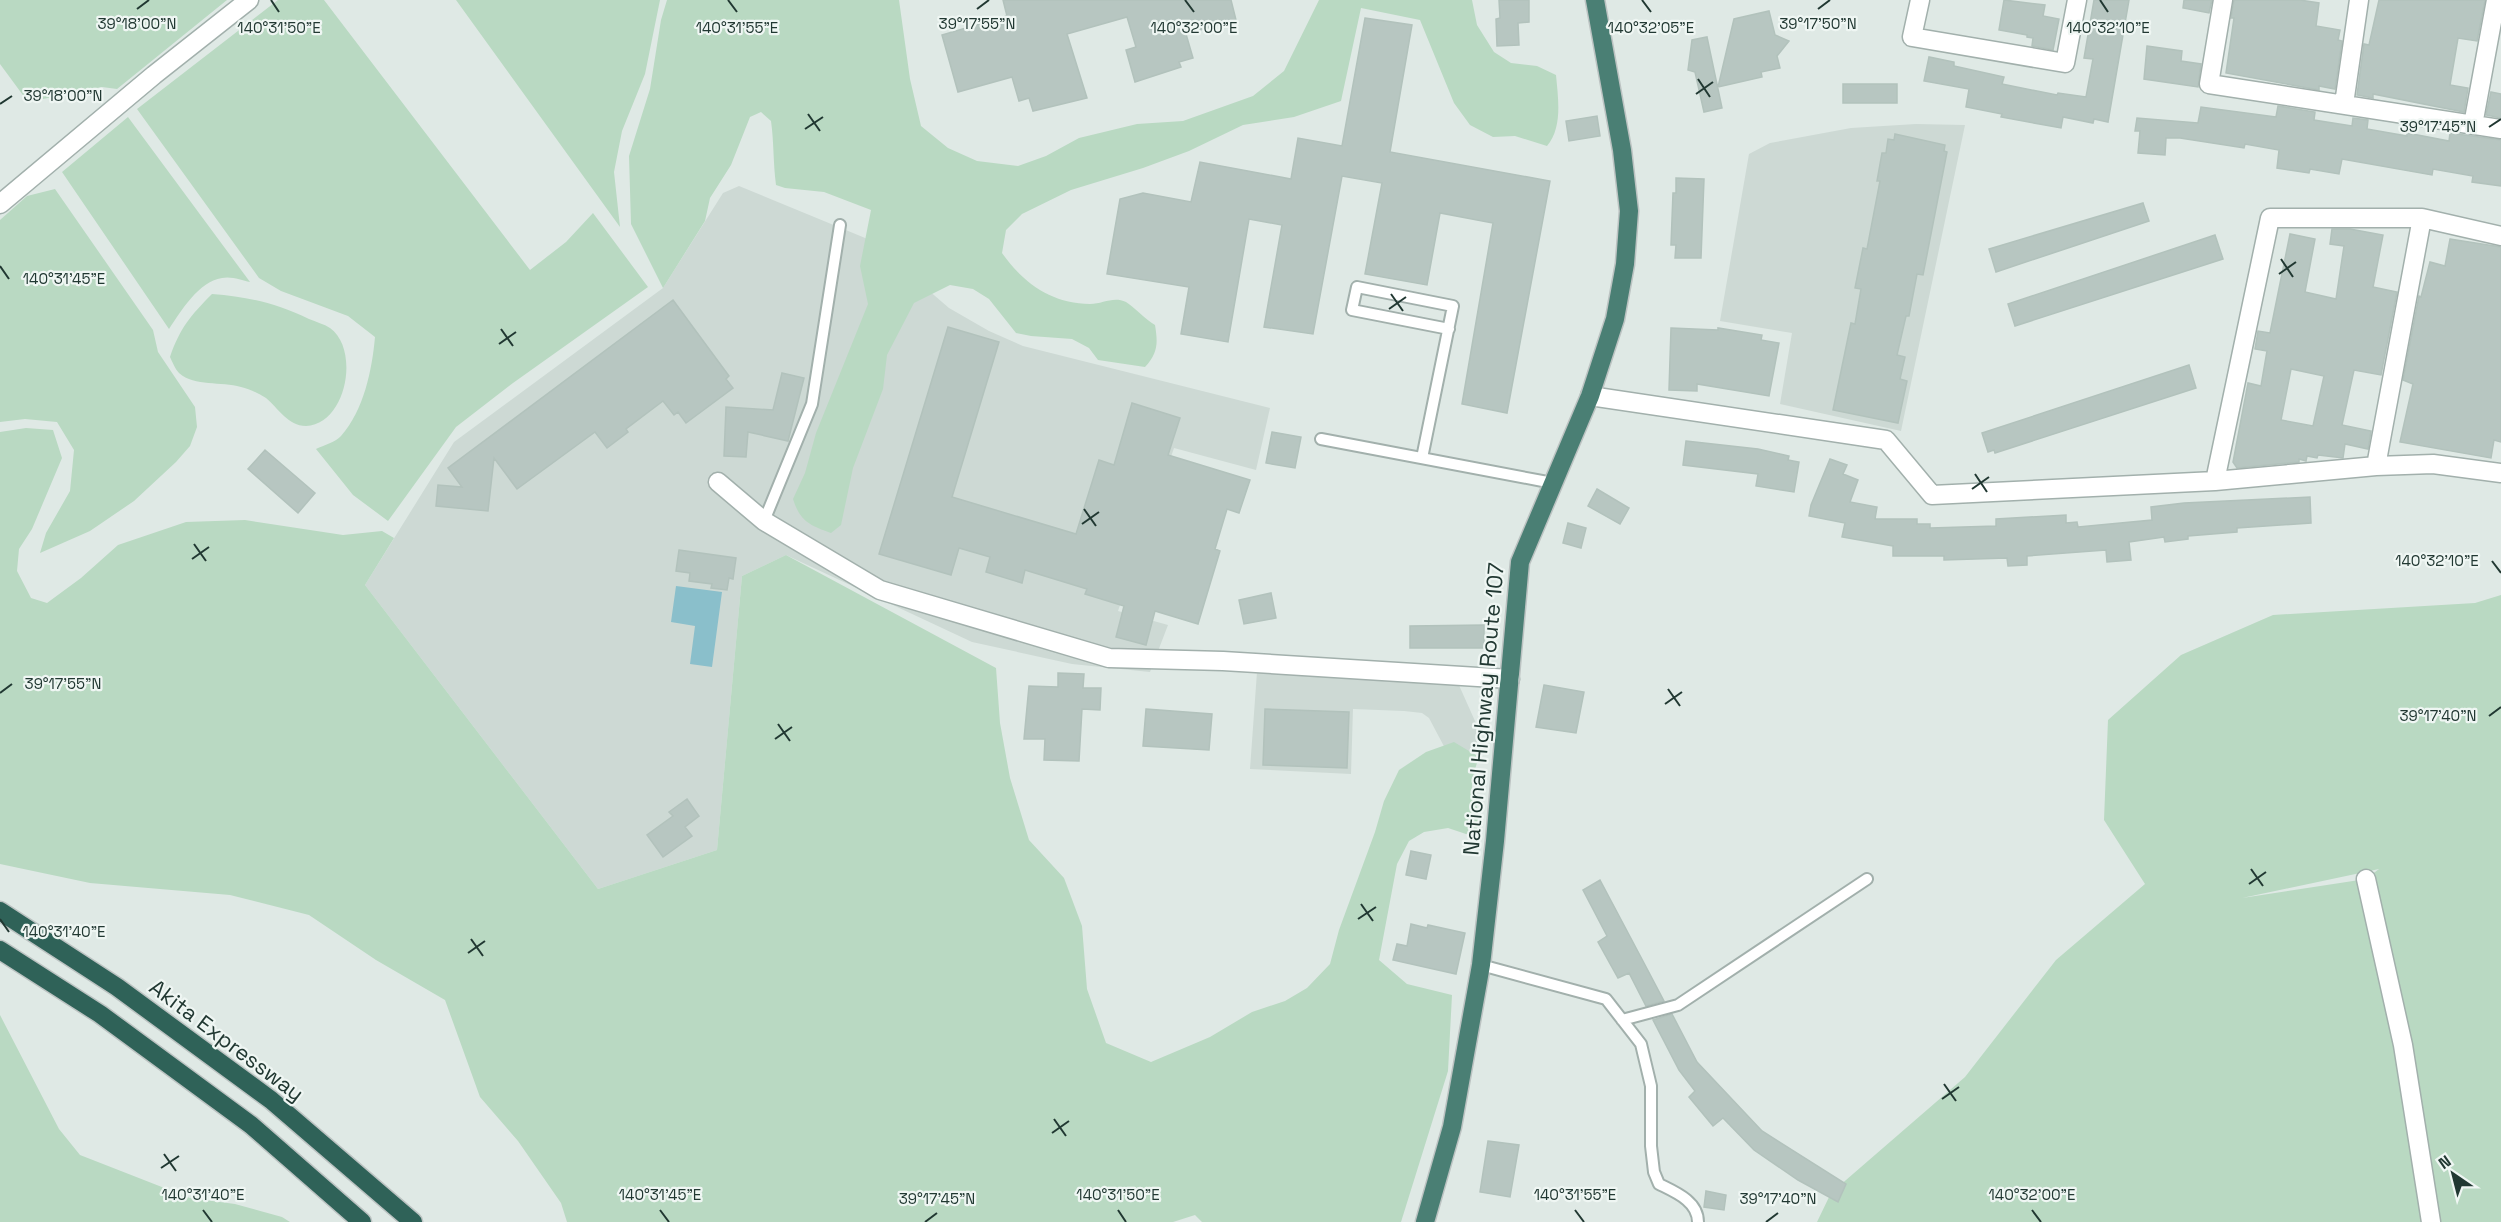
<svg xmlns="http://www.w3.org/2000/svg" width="2501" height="1222" font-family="'Space Grotesk',sans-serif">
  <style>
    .built { fill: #cdd9d4 }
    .green { fill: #b9d9c2; fill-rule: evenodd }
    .water { fill: #8abfcb }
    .building { fill: #b7c6c1; stroke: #b2c2bc; stroke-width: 1.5; fill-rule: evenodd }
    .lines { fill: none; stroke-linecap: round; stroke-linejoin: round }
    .service-casing { stroke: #a2b0ac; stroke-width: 14 }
    .minor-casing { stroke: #a2b0ac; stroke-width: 21 }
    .trunk-casing { stroke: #bcc3c2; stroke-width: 21 }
    .motorway-casing { stroke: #bcc3c2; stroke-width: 21 }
    .service { stroke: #fff; stroke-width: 10 }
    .minor { stroke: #fff; stroke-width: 18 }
    .trunk { stroke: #4a7f74; stroke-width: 18 }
    .motorway { stroke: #2f6258; stroke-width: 18 }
    .ticks { fill: none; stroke: #213832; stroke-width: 2 }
    .labels { text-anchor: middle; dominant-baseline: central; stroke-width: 4.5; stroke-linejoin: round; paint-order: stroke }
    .street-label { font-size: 22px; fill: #213832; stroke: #eff6f3 }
    .ticks-label { font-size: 15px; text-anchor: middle; fill: #213832; stroke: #eff6f3; stroke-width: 4.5; stroke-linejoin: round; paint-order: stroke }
  </style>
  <rect width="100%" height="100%" fill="#dfe9e5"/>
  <path class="built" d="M1916,124L1965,125L1901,431L1780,404L1792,333L1720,321L1749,154L1770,143L1851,128Z
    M739,186L870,240L949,308L989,331L1023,346L1270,408L1256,470L1174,448L1118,611L1168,625L1150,672L1072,664L972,642L786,555L742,576L717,850L598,889L365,585L454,442L663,288L723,193Z
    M1257,672L1458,683L1479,730L1472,768L1456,769L1429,718L1422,713L1404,711L1353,709L1351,774L1250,769Z"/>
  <path class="green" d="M0,0H227L117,89L102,87L28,102L0,64Z
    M278,0H324L530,270L566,242L593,213L648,287L513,383L456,427L388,521L353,495L316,449C324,445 336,442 341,436C364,410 372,370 375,337L348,316L281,291L259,278L137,109Z
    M456,0H660L645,74L622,131L614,172L620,227Z
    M667,0H899L910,79L921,126L948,148L977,161L1018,166L1046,156L1079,138L1137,124L1183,121L1253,96L1284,71L1319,0H1472L1477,25L1494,52L1511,63L1537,66L1556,75C1558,98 1563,127 1547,146L1515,136L1493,137L1470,125L1454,103L1420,20L1361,8L1341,101L1294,117L1243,125L1189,151L1143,168L1071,190L1022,214L1006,230L1002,253C1023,283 1052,304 1090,304C1103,304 1113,296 1126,302C1133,306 1145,319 1155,325C1158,343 1158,353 1145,367L1098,360L1089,348L1072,339L1031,336L1016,333L989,299L973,289L950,285L914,303L887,355L883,389L853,468L841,525L831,533C809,525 800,521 793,499L805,473L816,433L868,304L860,266L871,210L824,192L785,188L776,185C773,163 774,142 771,121L761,112L750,117L731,165L710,198L705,221L663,288L631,224L629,156L650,89L661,20Z
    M128,117L250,282C242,280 231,276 222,278C198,282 182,310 169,329L62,172Z
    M55,189L153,330L158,352L195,407L197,427L190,446L176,462L134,501L90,531L40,553L46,533L70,491L74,450L57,422L25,419L0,422V220L27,196Z
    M212,294C249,297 275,303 309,319C316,322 324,324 330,328C360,349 347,424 306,426C288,426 278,408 266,398C258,393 249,389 241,387C221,381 195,387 179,373C175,369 172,361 170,357C180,328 191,315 212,294Z
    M26,428L53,430L62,458L32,529L19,549L17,571L31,598L47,603L81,578L118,545L186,522L245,520L343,535L382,531L394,538L365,585L598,889L717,850L742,576L786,555L996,668L1000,723L1010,778L1029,840L1064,878L1082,926L1087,989L1106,1043L1151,1062L1210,1037L1252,1012L1285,1001L1307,988L1330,964L1339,930L1375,832L1384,801L1399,770L1426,752L1454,742L1479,757C1476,766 1472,777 1472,786C1472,804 1488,820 1475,837L1448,828L1424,832L1409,841L1397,864L1379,960L1407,984L1452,995L1448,1071L1401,1222H1202L1195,1215L1173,1222H567L561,1203L518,1141L480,1097L445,1000L376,960L309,915L230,895L90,883L0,864V432Z
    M2501,595V1222H1817L1831,1193L1965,1077L2056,960L2145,884L2104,820L2108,720L2181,655L2273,615L2475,603ZM2379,869L2366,879L2242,898Z
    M0,1015L59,1129L80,1155L190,1198L235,1204L282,1217L290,1222H0Z"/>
  <path class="water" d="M676,586L722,592L712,667L690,664L695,626L671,622Z"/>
  <path class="building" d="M1003,0H1231L1236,20L1186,34L1193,58L1179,62L1181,67L1135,82L1126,50L1136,47L1127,17L1067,34L1087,98L1033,111L1029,98L1019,101L1012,77L958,92L942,35L1007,16Z
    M1499,0H1529V22L1518,23L1519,45L1497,46L1496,19L1500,18Z
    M2004,0L2045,5L2043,16L2059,19L2053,50L2032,46L2033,38L2027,37V35L1999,30Z
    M2094,0H2129L2108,122L2094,119L2093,123L2063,117L2061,128L2001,117L2002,114L1966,107L1969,89L1924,81L1929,57L1954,62V66L2004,77L2002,84L2057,95L2058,93L2086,97L2093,59L2084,58Z
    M2184,0H2212L2209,13L2183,8Z
    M2234,0H2300L2319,3L2316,26L2340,30L2338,40L2342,41L2335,89L2319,86V90L2226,73L2234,18H2231Z
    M2379,0H2485L2477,41L2458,38L2450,85L2468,88L2464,112L2373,94V98L2357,95L2364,44L2369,45Z
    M1769,11L1775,35L1789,41L1777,56L1780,68L1761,72L1762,77L1718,87L1734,19Z
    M1365,18L1412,25L1390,152L1550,181L1507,413L1462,404L1493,223L1440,213L1427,285L1365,274L1382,183L1342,176L1313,334L1264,327L1282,225L1249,219L1228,342L1181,334L1189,287L1107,274L1120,199L1143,193L1191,202L1200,162L1291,179L1298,138L1342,146Z
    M1707,37L1722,108L1704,112L1695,72L1688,70L1692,40Z
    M2147,46L2182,51L2181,61L2201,64L2198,87L2144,79Z
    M1843,84H1897V103H1843Z
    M2491,92L2501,94V118L2486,115Z
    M2278,106L2315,112L2314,120L2352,126L2353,118L2368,120L2367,129L2407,136V133L2449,141L2450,133L2501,140V186L2472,182L2473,176L2433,169L2432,175L2342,159L2339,174L2310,169L2309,173L2277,168L2279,150L2245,144L2244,148L2180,138H2166L2165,155L2138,153L2140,131H2135L2137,118L2198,123L2201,107L2276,117Z
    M1597,116L1600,136L1569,141L1566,121Z
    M1895,134L1945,145L1944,151L1947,152L1923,275L1917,274L1909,316H1906L1897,355L1905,357L1900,379L1907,381L1898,423L1833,410L1851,323L1855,324L1861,289L1855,288L1863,248L1867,249L1880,181H1877L1882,153H1886L1888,139L1894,140Z
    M1676,178L1704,179L1701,258H1675L1676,245H1671L1673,193H1676Z
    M2143,203L2149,221L1996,272L1989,249Z
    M2332,229H2350L2383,235L2373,287L2397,292L2381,375L2354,370L2342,425L2371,431L2368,449L2345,444L2343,458L2318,455L2317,458L2307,456L2306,461L2299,459V462L2237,468L2233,462L2248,383L2261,386L2267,351L2255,349L2258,331L2270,333L2290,234L2315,239L2305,292L2336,299L2344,246L2330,244ZM2291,369L2324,376L2313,426L2281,420Z
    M2215,235L2223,259L2015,326L2008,304Z
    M2450,239L2501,247V442L2494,440L2491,458L2400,442L2413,384L2403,380L2419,296L2421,297L2430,262L2445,266Z
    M673,300L729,376L726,379L733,388L686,423L678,412L674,415L663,401L626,429L628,432L607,448L595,432L517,489L494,458L488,511L436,506L438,485L462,487L448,468Z
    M948,327L999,342L952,497L1076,534L1099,460L1114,465L1132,403L1180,418L1168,455L1250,480L1239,513L1227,509L1215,549L1220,551L1198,624L1155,611L1146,645L1116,637L1124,606L1085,594L1087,589L1025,570L1022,583L986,572L990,557L959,548L951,575L879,554Z
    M1671,328L1718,330V328L1762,335L1761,340L1779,343L1769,396L1697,384V391L1669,390Z
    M2189,365L2196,388L1995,453L1994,450L1988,452L1982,433Z
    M782,373L804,378L788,441L748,432L746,457L724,456L726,407L773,410Z
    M1272,432L1301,437L1295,468L1266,463Z
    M1686,441L1758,449L1789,456L1788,460L1799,462L1794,492L1756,486L1758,474L1683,465Z
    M265,450L315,493L298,513L248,469Z
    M1830,459L1847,465L1843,474L1858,480L1850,502L1877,507L1875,519H1917V524H1930V528L1996,526V519L2066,515V523L2077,522L2078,527L2152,520L2151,507L2184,503L2310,497L2311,523L2237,528V532L2188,536V539L2165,542L2164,537L2129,542L2131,560L2107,562L2106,550L2027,556V565L2008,566L2007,558L1944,560V556H1893V546L1842,537L1845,523L1809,516L1811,505Z
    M1597,489L1629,508L1620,524L1588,506Z
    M1568,523L1586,528L1581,548L1563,543Z
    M679,550L736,558L733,579L729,578L727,590L711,588L712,584L689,581L690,573L676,571Z
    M1271,593L1276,618L1244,624L1239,600Z
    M1484,625V648H1410V626Z
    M1058,673L1084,674L1083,688H1101L1100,710L1082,709L1079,761L1044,760L1045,739H1024L1029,686L1058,687Z
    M1544,685L1584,692L1576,733L1536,727Z
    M1146,709L1212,714L1209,750L1143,746Z
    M1265,709L1349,712L1347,768L1263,765Z
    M687,799L699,816L685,827L692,836L663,857L647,835L673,816L669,812Z
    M1411,851L1431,855L1426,879L1406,875Z
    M1600,880L1644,963L1664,1001L1646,1006L1629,973L1618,978L1598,942L1607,936L1583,890Z
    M1411,924L1427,928L1428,925L1465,933L1456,974L1393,960L1397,944L1407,946Z
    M1672,1014L1697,1062L1762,1131L1846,1184L1838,1202L1798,1180L1754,1150L1723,1118L1713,1126L1689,1097L1695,1091L1679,1070L1653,1020Z
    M1488,1141L1519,1145L1510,1197L1480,1192Z
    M1706,1191L1726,1195L1724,1210L1704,1207Z"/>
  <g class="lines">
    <g class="service-casing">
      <path id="service" d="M1321,439L1553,483
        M1422,458L1453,306L1357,287L1352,310L1449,329
        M764,521L812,404L840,225
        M1481,965L1606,999L1641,1044L1651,1086V1146L1654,1172L1659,1184C1675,1192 1698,1201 1698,1222
        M1622,1020L1678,1005L1867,879"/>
    </g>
    <g class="minor-casing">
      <path id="minor" d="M1920,0L1912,37L2065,63L2077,0
        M2223,0L2209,84L2501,129
        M2344,104L2359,0
        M2473,125L2496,0
        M0,204L154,75L249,0
        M1590,396L1886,440L1932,495L2215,481L2376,466L2433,464L2501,473
        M2376,466L2422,218
        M2215,481L2270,218H2422L2501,236
        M718,482L764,521L880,590L1109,658L1223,661L1510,679
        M2366,879L2403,1045L2431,1222"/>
    </g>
    <g class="trunk-casing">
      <path id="trunk" d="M1425,1222L1452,1127L1481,965L1495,841L1520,562L1590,396L1615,319L1625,264L1629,211L1622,150L1595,0"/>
    </g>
    <g class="motorway-casing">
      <path id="motorway" d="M0,911L117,987L271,1100L413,1222
        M0,950L100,1014L251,1125L362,1222"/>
    </g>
    <use href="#service" class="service"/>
    <use href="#minor" class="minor"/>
    <use href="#trunk" class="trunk"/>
    <use href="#motorway" class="motorway"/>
  </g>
  <path class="ticks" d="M271,0L279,12M728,0L737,12M1185,0L1194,12M1642,0L1651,12M2100,0L2108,12M137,9L149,0M977,9L989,0M1818,9L1830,0M1698,79L1710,97M1696,94L1713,82M0,104L12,96M808,114L820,131M2489,127L2501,119M805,129L823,117M2281,259L2293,277M0,266L9,279M2279,274L2296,262M1391,294L1403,311M1389,309L1406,297M501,329L513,346M499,344L516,332M1975,474L1987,492M1972,489L1989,477M1084,509L1096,526M1082,524L1099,512M194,544L206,561M192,559L209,547M2492,561L2501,573M1668,689L1680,706M0,693L12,684M1665,704L1682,692M2489,716L2501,707M778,724L790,741M775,739L792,727M2251,869L2263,886M2249,884L2266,872M1361,904L1373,921M0,919L9,932M1358,919L1376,907M471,939L483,956M468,953L485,941M1944,1084L1956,1101M1942,1099L1959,1087M1054,1119L1066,1136M1052,1133L1069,1121M164,1154L176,1171M161,1168L179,1156M203,1210L212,1222M660,1210L669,1222M1118,1210L1126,1222M1575,1210L1584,1222M2032,1210L2041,1222M925,1222L937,1213M1766,1222L1778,1213"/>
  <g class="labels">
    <g class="street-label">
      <text transform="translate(1483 709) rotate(-85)">National Highway Route 107</text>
      <text transform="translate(227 1040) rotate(37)">Akita Expressway</text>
    </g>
  </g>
  <g class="ticks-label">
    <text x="137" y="29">39°18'00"N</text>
    <text x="977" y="29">39°17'55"N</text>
    <text x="1818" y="29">39°17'50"N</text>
    <text x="279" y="33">140°31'50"E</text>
    <text x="1194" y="33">140°32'00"E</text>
    <text x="737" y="33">140°31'55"E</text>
    <text x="1651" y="33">140°32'05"E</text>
    <text x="2108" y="33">140°32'10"E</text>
    <text x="63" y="101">39°18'00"N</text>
    <text x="2438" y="132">39°17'45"N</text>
    <text x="64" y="284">140°31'45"E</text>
    <text x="2437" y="566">140°32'10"E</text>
    <text x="63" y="689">39°17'55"N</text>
    <text x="2438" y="721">39°17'40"N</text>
    <text x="64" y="937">140°31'40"E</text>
    <text x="203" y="1200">140°31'40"E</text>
    <text x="660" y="1200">140°31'45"E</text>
    <text x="1118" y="1200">140°31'50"E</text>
    <text x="1575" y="1200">140°31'55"E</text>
    <text x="2032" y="1200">140°32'00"E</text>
    <text x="937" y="1204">39°17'45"N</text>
    <text x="1778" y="1204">39°17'40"N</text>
  </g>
  <g transform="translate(2453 1174) rotate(325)" stroke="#eff6f3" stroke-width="4.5" paint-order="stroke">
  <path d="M0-4.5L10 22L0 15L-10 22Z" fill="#213832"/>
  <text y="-9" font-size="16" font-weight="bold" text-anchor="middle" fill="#213832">N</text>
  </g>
</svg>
